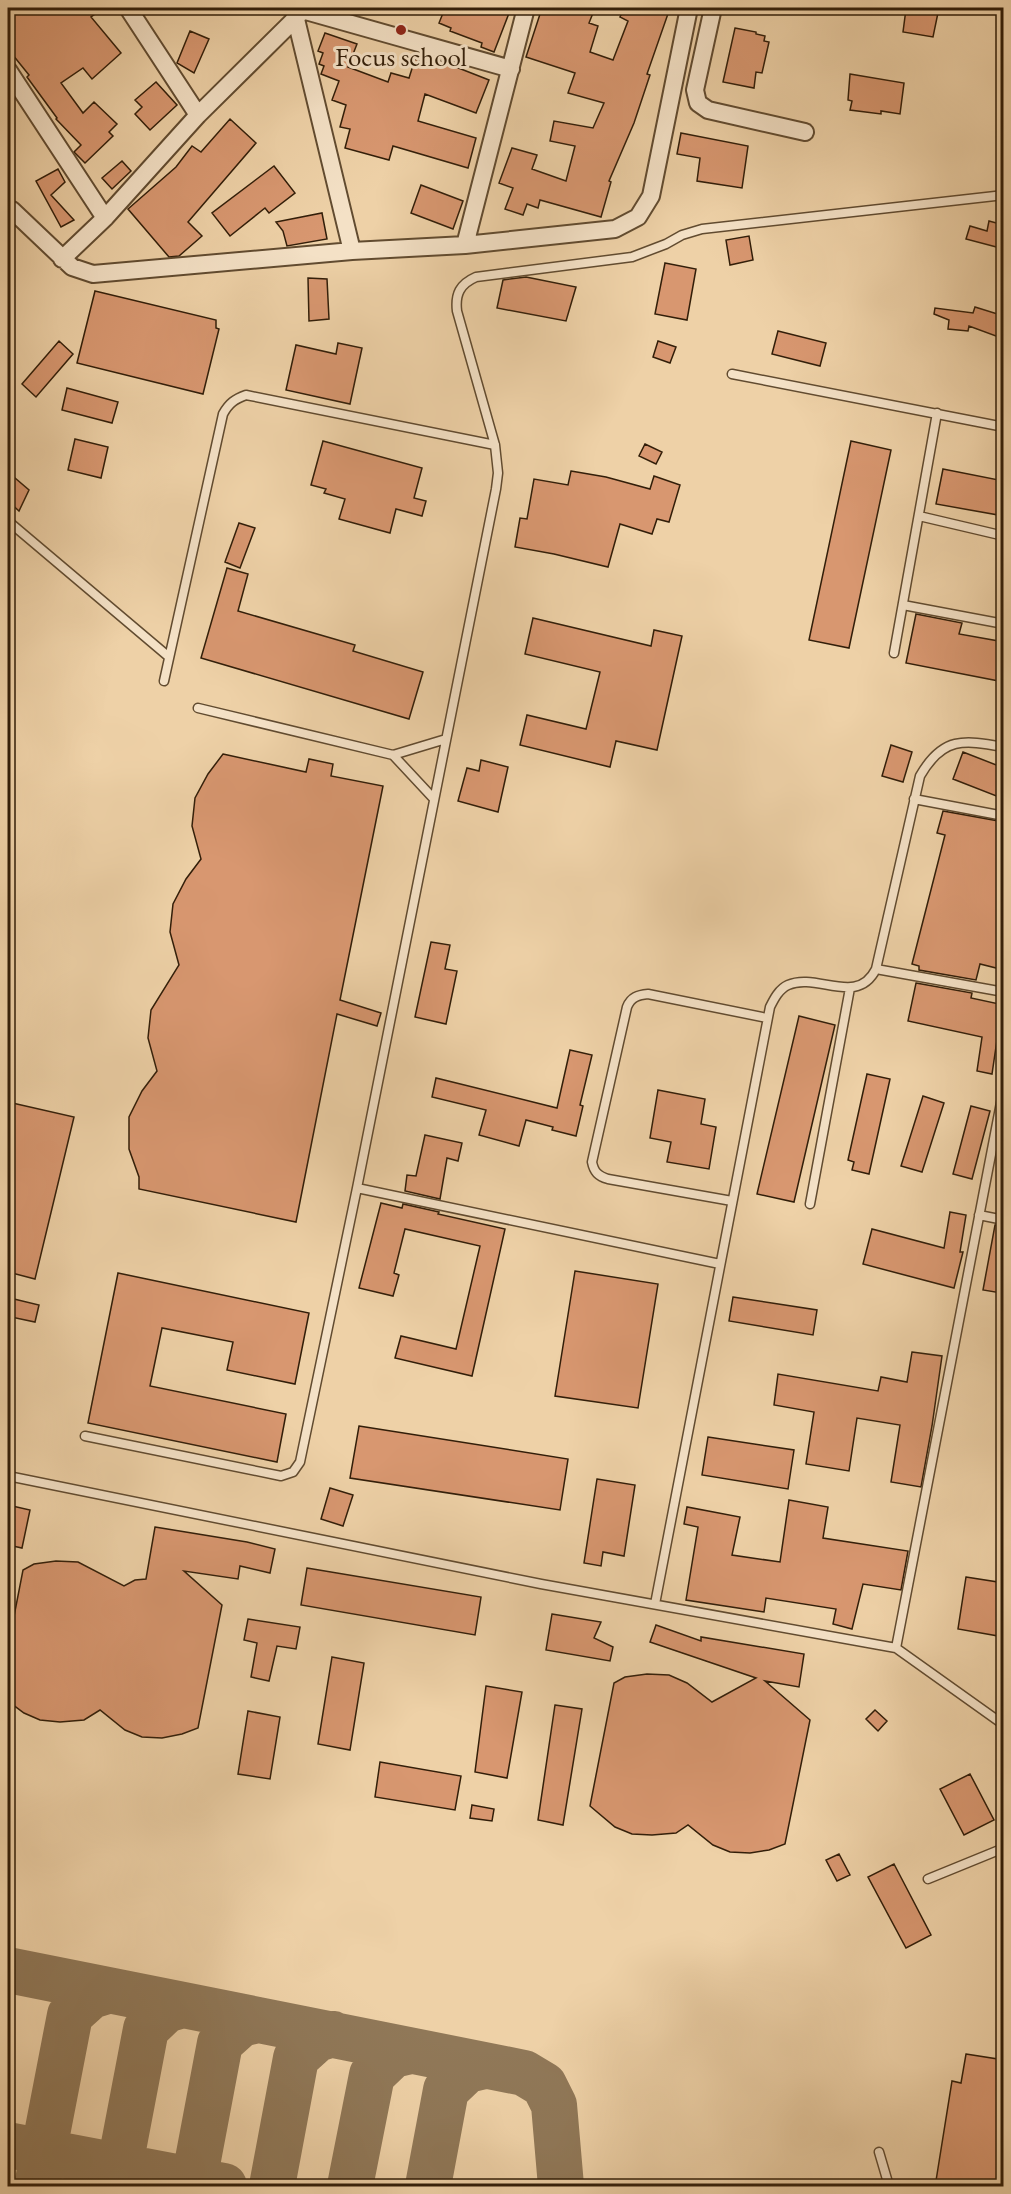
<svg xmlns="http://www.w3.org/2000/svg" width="1011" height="2194" font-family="'EB Garamond',serif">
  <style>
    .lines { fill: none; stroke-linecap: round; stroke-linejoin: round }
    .taxiway { stroke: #907858; stroke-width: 46 }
    .building { fill: #d89770; stroke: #321e09; stroke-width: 1.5 }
    .lane-casing { stroke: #614b30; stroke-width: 11 }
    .street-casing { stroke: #614b30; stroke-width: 20 }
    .lane { stroke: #f4e1c6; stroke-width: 8 }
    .street { stroke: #f4e1c6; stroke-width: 16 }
    .poi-dot { fill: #8f2418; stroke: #f4e1c6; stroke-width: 2 }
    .labels { text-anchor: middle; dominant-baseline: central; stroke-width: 6; stroke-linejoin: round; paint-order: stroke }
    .poi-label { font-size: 27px; fill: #321e09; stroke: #f4e1c6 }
  </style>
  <rect width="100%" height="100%" fill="#eed1a7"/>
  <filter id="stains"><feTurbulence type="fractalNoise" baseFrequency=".00333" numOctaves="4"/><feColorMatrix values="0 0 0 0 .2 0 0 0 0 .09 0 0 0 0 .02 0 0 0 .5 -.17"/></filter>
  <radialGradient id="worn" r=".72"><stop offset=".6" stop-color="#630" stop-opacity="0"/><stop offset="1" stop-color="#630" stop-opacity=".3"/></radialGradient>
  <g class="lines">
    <path class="taxiway" d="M8,1970L524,2073L544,2085L554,2105L561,2186
      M8,2145L224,2186
      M37,2186L70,2015L91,1996L107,1991
      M116,2186L146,2029L166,2010L183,2005
      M193,2186L220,2043L241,2024L258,2020
      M272,2186L296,2058L317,2039L333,2034
      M350,2186L372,2075L393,2055L410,2051
      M428,2186L446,2090L467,2070L484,2066"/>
  </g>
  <path class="building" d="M8,8H104L91,17L121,53L92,79L83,68L61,83L83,113L94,102L117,124L109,132L113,136L85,163L74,152L81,145L56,119L57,118L27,77L29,75L8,49Z
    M445,8H511L494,52L481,47L482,43L450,31L451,28L439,23Z
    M542,8H595L589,23L598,26L590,52L613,60L628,21L620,17L625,8H670L647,74L650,75L634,123L609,181L611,182L601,217L540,200L538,208L527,204L523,215L505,209L513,188L499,183L512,148L537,155L532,169L566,181L575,146L550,141L554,121L593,128L604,103L568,93L575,73L526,57Z
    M909,8H939L933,37L903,32L906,9Z
    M735,28L756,32V34L765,36L764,41L769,42L762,73L756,72L754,88L723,82Z
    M190,31L209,39L194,73L177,63Z
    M325,33L357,44L348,67L388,82L391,73L409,78L415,59L431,64L433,58L489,80L476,113L425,94L418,121L476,138L468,168L393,146L389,160L345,148L350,129L340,127L346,105L332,100L339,81L321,74L324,66L319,64L323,53L318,51Z
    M850,74L904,83L900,114L881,111V114L850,110L852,101L848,100Z
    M156,82L177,105L150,130L135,114L142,107L135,100Z
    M230,119L256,143L188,222L202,236L179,256L169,257L128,209L176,167L192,146L201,152Z
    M681,133L748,146L742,188L697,181L700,158L677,154Z
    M122,161L131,171L112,189L102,178Z
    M274,166L295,193L269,213L265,208L230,236L212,213Z
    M58,169L65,182L51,195L74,220L61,227L36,181Z
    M421,185L463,201L453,229L411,213Z
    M322,213L327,239L287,246L283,231L276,222Z
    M989,221L1004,225V249L966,239L970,226L987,231Z
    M749,236L753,260L730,265L726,240Z
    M665,263L696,269L687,320L655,314Z
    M526,277L576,287L566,321L497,308L503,280Z
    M308,278L327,279L329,319L309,321Z
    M95,291L216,320V328L219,329L203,394L77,363Z
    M975,307L1004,316V339L969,326L968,331L948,329L949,320L934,314L935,308L973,313Z
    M778,331L826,343L820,366L772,354Z
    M59,341L73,354L36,397L22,384Z
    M658,341L676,347L670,363L653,357Z
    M338,343L362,348L350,404L286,390L296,345L336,354Z
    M67,388L118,402L112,423L62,410Z
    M75,439L108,447L101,478L68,470Z
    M323,441L422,468L414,498L426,501L422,516L396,509L390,533L339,519L345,499L324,493L326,489L311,485Z
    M851,441L891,450L849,648L809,640Z
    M645,444L662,452L656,464L639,456Z
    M943,469L1004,481V516L936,504Z
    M571,471L606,477L650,489L654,476L680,485L669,522L657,519L652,534L620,524L608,567L554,554L515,547L520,518L527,519L534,479L568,485Z
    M8,472L29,490L19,511L8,501Z
    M239,523L255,528L240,568L225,562Z
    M227,568L248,574L238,611L355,645L353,651L423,672L409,719L201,658Z
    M916,614L962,623L959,634L1004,642V682L906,663Z
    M533,618L651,646L654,630L682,636L657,750L616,741L610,767L520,745L527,715L586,729L600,672L525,654Z
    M891,745L912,752L903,782L882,776Z
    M963,752L1004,768V799L953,779Z
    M223,754L306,772L309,759L333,764L331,776L383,786L340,1000L381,1013L377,1026L337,1014L296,1222L139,1189V1177L129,1149V1117L142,1091L157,1071L148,1038L151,1010L179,965L170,932L173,904L186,879L201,859L192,826L195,798L208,774Z
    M481,760L508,767L498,812L458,801L467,768L479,771Z
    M943,811L1004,822V970L980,964L976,980L919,970V966L912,964L945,835L937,833Z
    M431,942L450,945L445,969L457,971L446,1024L415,1017Z
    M916,983L972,993L971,998L1004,1005V1023L1000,1041L997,1040L992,1074L977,1071L982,1037L908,1021Z
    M799,1016L835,1025L794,1202L757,1194Z
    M570,1050L592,1055L580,1105L583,1106L576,1136L552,1130L553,1127L526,1120L519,1146L479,1135L486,1110L432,1097L436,1078L557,1108Z
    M867,1074L890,1079L869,1174L852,1170L854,1162L848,1160Z
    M658,1090L705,1099L701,1124L716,1127L709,1169L667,1162L671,1142L650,1138Z
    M923,1096L944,1103L922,1172L901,1166Z
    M8,1102L74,1117L35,1279L8,1272Z
    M971,1106L990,1111L972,1179L953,1174Z
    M425,1135L462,1143L458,1161L447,1158L440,1199L405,1191L407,1175L416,1176Z
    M381,1203L402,1208L403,1204L439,1212L438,1214L505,1229L472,1376L395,1358L401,1336L456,1349L480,1246L405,1229L394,1273L399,1275L393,1296L359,1288Z
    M950,1212L966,1215L960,1252H963L954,1288L863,1264L872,1229L944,1248Z
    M995,1225L1004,1226V1289L1002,1288L1001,1293L983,1290Z
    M575,1271L658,1284L638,1408L555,1396Z
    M118,1273L309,1313L295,1384L227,1370L233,1342L162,1328L150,1386L286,1414L277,1462L88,1423Z
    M733,1297L817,1310L813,1335L729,1321Z
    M14,1299L39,1305L35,1322L11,1317Z
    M912,1352L942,1356L932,1426L921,1487L891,1482L900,1425L857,1418L849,1471L806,1464L814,1412L774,1405L778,1374L878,1391L881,1377L907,1382Z
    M359,1426L568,1459L560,1510L350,1478Z
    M708,1437L794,1450L788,1489L702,1475Z
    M597,1479L635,1485L624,1556L603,1552L601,1566L584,1563Z
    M330,1488L353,1495L343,1526L321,1519Z
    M789,1500L828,1507L823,1538L908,1551L901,1590L863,1584L852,1629L833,1624L836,1609L766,1598L764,1612L686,1600L698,1527L684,1524L687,1507L740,1517L732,1555L780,1562Z
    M8,1505L30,1510L22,1548L8,1545Z
    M155,1527L247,1542L275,1549L270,1573L240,1566L238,1579L184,1571L222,1605L198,1728L182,1734L162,1738L142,1737L125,1730L100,1710L84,1720L60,1722L40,1720L24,1713L8,1701V1647L23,1570L34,1564L56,1561L78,1562L124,1586L135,1580L146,1579Z
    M307,1568L481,1597L475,1635L301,1605Z
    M966,1577L1004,1583V1637L958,1629Z
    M552,1614L601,1622L594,1638L613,1647L610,1661L546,1650Z
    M248,1619L300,1627L296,1649L277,1646L269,1681L251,1677L257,1643L244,1640Z
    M656,1625L701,1641V1637L804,1654L799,1687L765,1681L810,1720L785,1844L769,1850L750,1853L730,1852L713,1845L688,1825L676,1833L652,1835L632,1834L615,1827L590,1806L614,1683L625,1677L647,1674L669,1675L687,1683L712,1702L756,1678L650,1642Z
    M332,1657L364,1663L350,1750L318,1744Z
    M486,1686L522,1692L507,1778L475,1772Z
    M555,1705L582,1709L563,1825L538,1820Z
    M875,1710L887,1721L878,1731L866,1719Z
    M248,1711L280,1717L270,1779L238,1774Z
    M380,1762L461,1776L455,1810L375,1797Z
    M970,1774L994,1820L964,1835L940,1789Z
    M472,1805L494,1809L492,1821L470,1818Z
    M839,1854L850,1875L837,1881L826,1860Z
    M894,1864L931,1935L906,1948L868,1877Z
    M966,2054L1004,2060V2187H935L952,2081L961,2083Z"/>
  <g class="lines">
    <g class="lane-casing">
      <path id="lane" d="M732,374L1004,427
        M919,516L1004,536
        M8,521L169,657
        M903,605L1004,624
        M894,653L937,413
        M164,681L223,414C229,403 235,399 246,395L495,445
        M198,708L393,755L446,739
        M393,755L434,799
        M914,799L1004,816
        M876,969L1004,992
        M357,1188L720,1264
        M732,1201L608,1179C598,1176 594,1172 592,1162L627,1007C631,997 638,995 648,994L767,1018
        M810,1204L850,988
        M979,1215L1004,1220
        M85,1436L281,1476L293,1472L300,1462L357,1188L496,489L498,473L495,445L457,311C455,294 460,284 476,277L632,257L666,244L682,235L702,229L1004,195
        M8,1476L541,1584L896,1648L1004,1725
        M655,1604L770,1007C774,999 779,989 788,985C817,972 857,1007 876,969L920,776C943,736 964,740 1004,747
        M896,1648L1004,1087
        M928,1879L1004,1848
        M879,2152L889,2186"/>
    </g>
    <g class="street-casing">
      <path id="street" d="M128,8L198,115
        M713,8L695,90L698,103L708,110L805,132
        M302,10L511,69
        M294,11L352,251
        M8,70L105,218
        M8,209L12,210L72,267L93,274L352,251L465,245L615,229L638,217L651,196L689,8
        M465,245L526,8
        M62,259L105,218L198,115L296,18L304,8"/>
    </g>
    <use href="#lane" class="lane"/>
    <use href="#street" class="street"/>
  </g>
  <circle class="poi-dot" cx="401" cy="30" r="6"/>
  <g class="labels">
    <g class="poi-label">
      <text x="401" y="56">Focus school</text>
    </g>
  </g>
  <rect width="1011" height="2194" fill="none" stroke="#eed1a7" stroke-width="30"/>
  <rect x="9" y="9" width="993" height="2176" fill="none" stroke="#321e09" stroke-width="3"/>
  <rect x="15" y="15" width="981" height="2164" fill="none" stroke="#321e09" stroke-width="1.5"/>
  <rect width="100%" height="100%" filter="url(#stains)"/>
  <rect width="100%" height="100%" fill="url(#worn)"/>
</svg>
